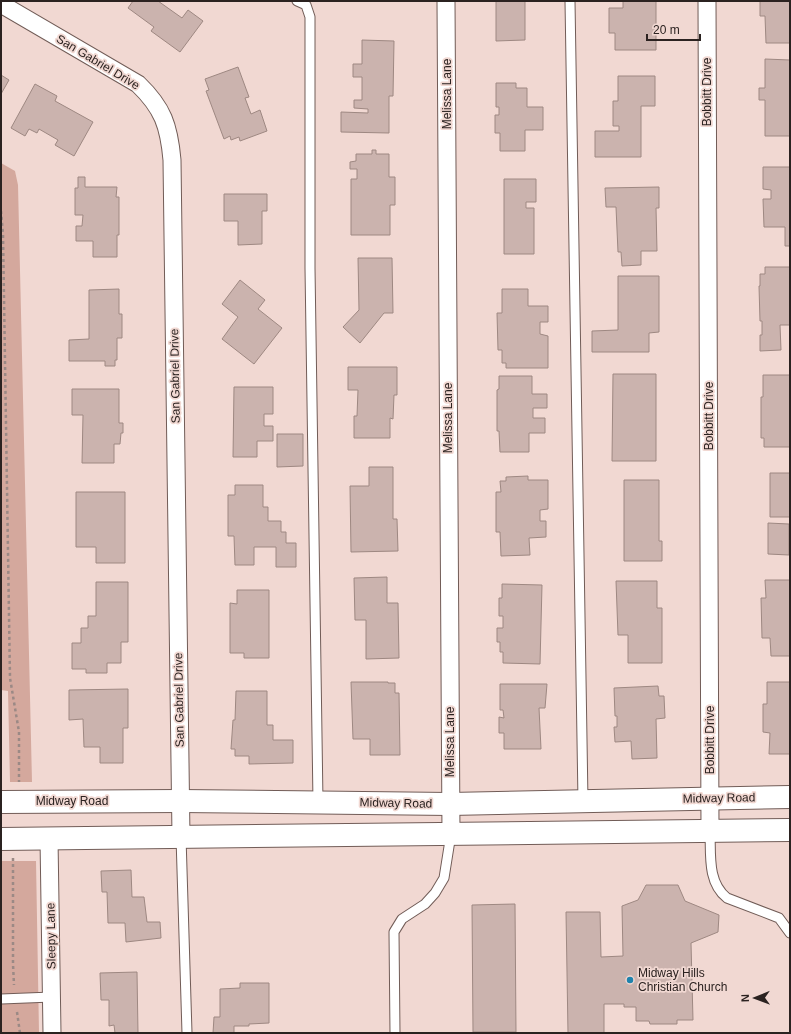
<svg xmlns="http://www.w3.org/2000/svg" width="791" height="1034" font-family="Arial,sans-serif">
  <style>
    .green { fill: #d4a89d }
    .building { fill: #cbb3ae; stroke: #9e8882 }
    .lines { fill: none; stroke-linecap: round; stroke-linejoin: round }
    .lane-casing { stroke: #715c57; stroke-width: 11 }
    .street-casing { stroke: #715c57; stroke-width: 19 }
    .secondary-casing { stroke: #715c57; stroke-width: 24 }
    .path { stroke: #9b8985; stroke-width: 2.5; stroke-dasharray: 3 3; stroke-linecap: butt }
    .lane { stroke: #fff; stroke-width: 9 }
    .street { stroke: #fff; stroke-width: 17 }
    .secondary { stroke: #fff; stroke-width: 22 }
    .poi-dot { fill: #1f83ad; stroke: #f1d8d2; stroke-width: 1.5 }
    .labels { text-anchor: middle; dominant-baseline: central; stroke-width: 3.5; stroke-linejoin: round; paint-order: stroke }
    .street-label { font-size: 12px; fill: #2b2220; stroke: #f1d8d2 }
    .poi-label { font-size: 12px; fill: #2b2220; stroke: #f1d8d2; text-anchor: start }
  </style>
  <rect width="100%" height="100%" fill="#f1d8d2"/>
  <path class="green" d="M1,163L15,171L18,185L32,782H10L8,691L1,690Z
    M1,861H36L39,1033H1Z"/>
  <path class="building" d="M133,1H158L182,18L188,10L203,21L180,52L151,31L154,27L128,8Z
    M496,1H525V40L496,41Z
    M623,1H656V50H615V33H609V8H623Z
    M760,1H790V43H766L765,16H760Z
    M362,40L394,41L393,96H389V133L341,132V112L368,113V109L354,108V100H362V77H353V64H362Z
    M765,59L790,60V136H765V100H759V88H765Z
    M238,67L249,97L245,98L251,114L260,110L267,131L240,141L239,137L231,140L230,136L224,139L206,91L209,90L205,79Z
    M1,75L9,80L1,94Z
    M618,76H655V106H641V157H595V131H619V126H613V101H618Z
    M496,83H516V88H527V107H543V130H525V151H500V133H495V115H499V107H496Z
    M35,84L57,96L55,101L93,122L74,156L55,145L58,140L39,129L37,133L29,129L25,136L11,128Z
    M372,150H376V154H389V177H395V205H390V235H351V179H357V169H350V162L356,161V154H372Z
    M763,167H790V246H785V227H764L763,199H771V190L763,189Z
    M78,177H85V187H117L116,197H119V235H117V257H93V241H76V226H82L83,215H75V188H78Z
    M504,179H536V202H526V208H534V254H504Z
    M659,187V208H656L657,251H641V265L622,266L621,252H618L616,207H606L605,188Z
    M224,194H267V211H262V244L238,245V221H224Z
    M358,258H392L393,313H384L360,343L343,327L359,310Z
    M765,267H790V325H780L781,350L760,351V335H762V321H760L759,286H760V274H765Z
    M618,276H659V332L649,333V352H592V331L618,330Z
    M240,280L265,300L258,309L282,328L254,364L222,339L238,317L222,304Z
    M119,289V314H122V338H117V360H115V366H105V361H69V340L89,339V290Z
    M502,289H528V306H548V322H540V334L548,336V368H506V363H502V350H498L497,313H502Z
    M348,367H397V395H394L393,419L390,418V438H354V416H357L358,390H348Z
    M613,374H656V461H612Z
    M763,375H790V447H764V438H761V397H763Z
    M499,376H532V394H547V408H533V418H545V433H529V452H500L499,431H497V390L499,389Z
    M234,387H273V414H264V426H273V441H257V457H233Z
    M72,389H119V423H123V433H121L120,444H114V463H82L83,415H72Z
    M277,434H303V466L277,467Z
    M369,467H393V519H397L398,551L351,552L350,486H369Z
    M770,473H790V517H770Z
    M528,476V480H548V509L540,510V521H546V537L529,538L530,555L501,556L500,532H496V492H501L500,481H506V477Z
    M624,480H659V541H662V561H624Z
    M235,485H263V507H268V521H281V532H286V543H296V567H276V547H254V565H235L234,536H228V495H235Z
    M76,492H125V563H96V547H76Z
    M768,523L789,524V555L768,554Z
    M387,577V603H398L399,658L366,659V620H355L354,578Z
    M765,580H790V656H771L770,638H762L761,598H766Z
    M616,581H657V608H662V663H628V635H618Z
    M96,582H128V642H121V663H107V673H86V669H72V643H81V628H88V616H96Z
    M502,584L542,585L540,664L503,663V652H500V642H497V628H503V616H499V598H502Z
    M237,590H269V658H244V653H230V603L237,604Z
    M351,682H388V683H395V693H399L400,755H370V739H353Z
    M767,682H790V754H769L770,733L763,732V704H767Z
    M500,684H547L545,708H539L541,749H504V733H499V717L504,718L503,710H500Z
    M658,686L659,696H664L665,718L656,719L657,758L632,759L631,741L615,742L614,727H617V716H615L614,688Z
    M128,689V728H123V763H100V747H84L83,719L69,720V690Z
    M236,691H267V725H273V740H293V763L249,764V756H235V749H231L233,720H235Z
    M131,870L132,897H144L147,922H160L161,938L126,942L125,923H108L107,892H102L101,871Z
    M646,885H678L685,901L719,915L718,932L691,943L693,1020H677V1024H650L649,1021H636V1007H624V1004H604V1033H568L566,912H600L601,957L623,956L622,906L638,900Z
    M515,904L516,1032H473L472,905Z
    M137,972L138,1033H115L114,1025L109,1026V1000H101L100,973Z
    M240,983H269V1023L249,1024V1026H234V1033H213L214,1017H220V989L240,988Z"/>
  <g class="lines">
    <g class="lane-casing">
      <path id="lane" d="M297,1L306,5L310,17V268L318,802
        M570,1L583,801
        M710,831C711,854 707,882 727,898L779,918L790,933
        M181,837L187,1033
        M1,999L52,997
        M395,1033L394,932L402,919L425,904L435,893L444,878L451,834"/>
    </g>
    <g class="street-casing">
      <path id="street" d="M446,1L451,834
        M707,1L710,831
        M1,4L138,84C163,108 169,126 172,160L181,837
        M49,839L52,1033"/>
    </g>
    <g class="secondary-casing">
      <path id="secondary" d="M1,802L180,801L450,804L790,797
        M1,839L790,830"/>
    </g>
    <path class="path" d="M1,211L3,234L10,678L19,732V782
      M13,858V964L14,985
      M17,1012L20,1033"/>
    <use href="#lane" class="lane"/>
    <use href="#street" class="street"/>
    <use href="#secondary" class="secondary"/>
  </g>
  <circle class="poi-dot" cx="630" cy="980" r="4"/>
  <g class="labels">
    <g class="street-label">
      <text transform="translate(98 62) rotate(31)">San Gabriel Drive</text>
      <text transform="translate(707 92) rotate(-90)">Bobbitt Drive</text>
      <text transform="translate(447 94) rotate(-90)">Melissa Lane</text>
      <text transform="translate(175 376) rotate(-91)">San Gabriel Drive</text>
      <text transform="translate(709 416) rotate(-90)">Bobbitt Drive</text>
      <text transform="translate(448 418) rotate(-90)">Melissa Lane</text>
      <text transform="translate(179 700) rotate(-91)">San Gabriel Drive</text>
      <text transform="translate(710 740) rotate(-90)">Bobbitt Drive</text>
      <text transform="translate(450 742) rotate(-90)">Melissa Lane</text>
      <text transform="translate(719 798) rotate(-1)">Midway Road</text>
      <text x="72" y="801">Midway Road</text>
      <text transform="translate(396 803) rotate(1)">Midway Road</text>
      <text transform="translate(51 936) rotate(-91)">Sleepy Lane</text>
    </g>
    <g class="poi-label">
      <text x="638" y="973">Midway Hills<tspan x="638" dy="14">Christian Church</tspan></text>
    </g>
  </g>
  <rect width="791" height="1034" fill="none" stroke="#2b2220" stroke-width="4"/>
  <g transform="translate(755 998) rotate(269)" stroke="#f1d8d2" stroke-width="3" paint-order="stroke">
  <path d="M0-3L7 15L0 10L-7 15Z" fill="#2b2220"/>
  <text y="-6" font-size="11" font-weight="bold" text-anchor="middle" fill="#2b2220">N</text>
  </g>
  <path d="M647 34v6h53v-6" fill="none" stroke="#2b2220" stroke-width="2"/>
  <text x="653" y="34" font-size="12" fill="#2b2220" stroke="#f1d8d2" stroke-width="3" paint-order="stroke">20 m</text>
</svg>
